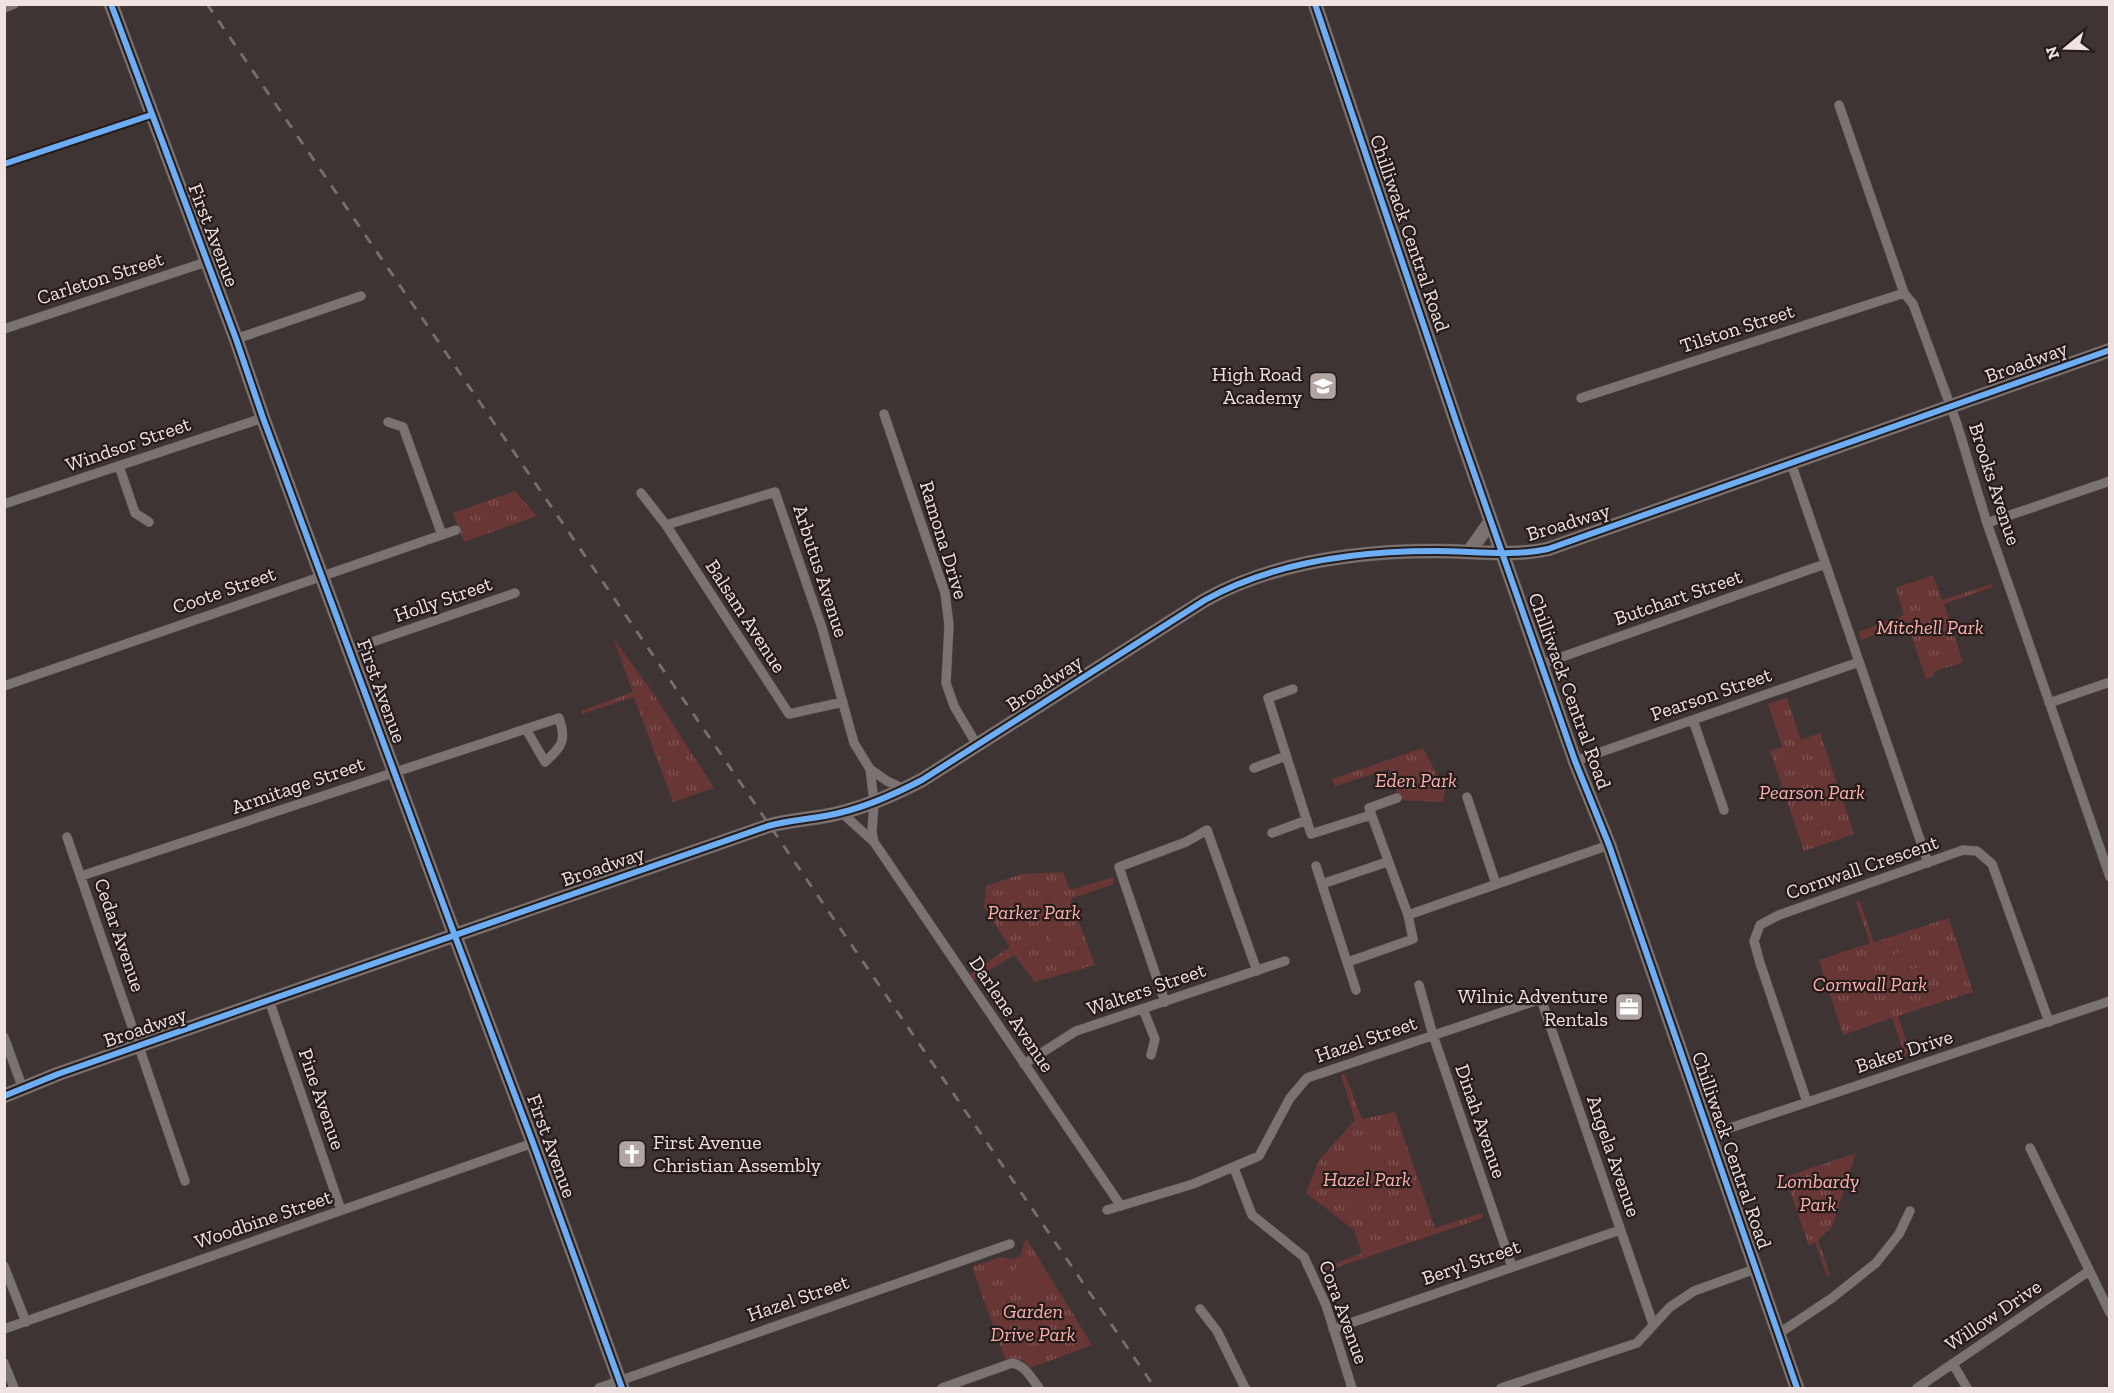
<svg xmlns="http://www.w3.org/2000/svg" width="2114" height="1393" font-family="'Zilla Slab',serif">
  <style>
    .grass { fill: url(#grass-tufts) }
    .pitch { fill: #673635 }
    .lines { fill: none; stroke-linecap: round; stroke-linejoin: round }
    .street-casing { stroke: #5a5150; stroke-width: 10 }
    .secondary-casing { stroke: #5a5150; stroke-width: 15 }
    .street { stroke: #7b7272; stroke-width: 9 }
    .secondary { stroke: #7b7272; stroke-width: 14 }
    .rail { stroke: #766e6e; stroke-width: 3; stroke-dasharray: 10 10; stroke-linecap: butt }
    .cycleway-casing { stroke: #241b1a; stroke-width: 10 }
    .cycleway { stroke: #6dadf4; stroke-width: 6 }
    .labels { text-anchor: middle; dominant-baseline: central; stroke-width: 4.5; stroke-linejoin: round; paint-order: stroke }
    .street-label { font-size: 20px; fill: #efe2e1; stroke: #241b1a }
    .poi-label { font-size: 20px; fill: #efe2e1; stroke: #241b1a; text-anchor: end }
    .park-label { font-size: 20px; font-style: italic; fill: #feb1ad; stroke: #241b1a }
  </style>
  <defs>
    <pattern id="grass-tufts" width="24" height="20" patternUnits="userSpaceOnUse" patternTransform="scale(1.5)"><rect width="24" height="20" fill="#673635"/><path d="M3 7l-1-3M5 7V3M7 7l1-3M15 17l-1-3M17 17v-4M19 17l1-3" fill="none" stroke="#7d5352"/></pattern>
  </defs>
  <rect width="100%" height="100%" fill="#3f3434"/>
  <path class="grass" d="M515,491L537,516L464,542L453,513Z
    M1933,575L1942,600L1992,584L1993,587L1944,604L1963,662L1933,672L1934,676L1926,679L1907,622L1861,640L1859,632L1904,615L1896,588Z
    M613,638L649,687L714,788L673,802L634,697L582,714L581,711L633,692Z
    M1787,698L1801,740L1820,733L1854,834L1804,851L1770,751L1782,746L1768,704Z
    M1423,748L1445,790L1443,802L1400,800L1389,769L1335,786L1332,779Z
    M1063,872L1070,890L1113,877L1114,884L1070,899L1095,965L1035,982L1014,955L974,980L970,974L1010,947L984,907L986,886L1022,874Z
    M1859,900L1874,942L1949,918L1973,992L1898,1016L1911,1054L1905,1056L1892,1018L1843,1035L1819,960L1870,943L1856,902Z
    M1345,1074L1362,1119L1395,1112L1435,1228L1481,1213L1483,1218L1320,1273L1319,1270L1362,1253L1354,1230L1306,1193L1319,1160L1355,1120L1341,1075Z
    M1856,1153L1832,1227L1818,1240L1830,1274L1827,1277L1815,1242L1809,1246L1785,1177Z
    M1026,1238L1092,1345L1030,1368C1023,1358 1018,1358 1006,1361L972,1267L1000,1257L1013,1259L1020,1256Z"/>
  <path class="pitch" d="M1059,918L1070,949L1055,954L1044,923Z
    M1924,944L1929,959L1897,970L1892,955Z
    M1930,963L1935,978L1903,989L1898,974Z
    M1359,1137L1394,1170L1360,1208L1325,1175Z
    M1816,1184L1824,1207L1810,1213L1802,1190Z
    M1027,1261L1045,1288L1032,1296L1015,1269Z"/>
  <g class="lines">
    <g class="street-casing">
      <path id="street" d="M4,8L14,4
        M1839,105L1904,293L1913,304L1957,424L1987,523L2110,877
        M4,164L151,115
        M4,329L206,262
        M236,339L361,296
        M1581,398L1904,293
        M884,414L945,593L949,625L946,683L954,706L977,745
        M388,422L403,427L442,535
        M1791,463L1928,863
        M119,466L135,513L149,522
        M641,493L666,525L789,714L843,702
        M4,504L263,418
        M1987,523L2110,481
        M666,525L775,492L822,628L854,743L870,769L874,802L872,832L874,842
        M349,650L515,593
        M1542,664L1825,564
        M4,686L456,530
        M1293,689L1268,698L1311,834L1371,815
        M2049,703L2110,682
        M1693,720L1724,810
        M1575,761L1859,662
        M1254,768L1286,756
        M870,769L887,781L904,789
        M1467,797L1496,884
        M842,813L874,842L1121,1206
        M1272,833L1307,820
        M67,837L185,1181
        M1316,866L1356,990
        M81,876L559,718C567,741 562,746 545,762L526,729
        M1322,884L1387,862
        M1408,915L1609,845
        M1348,962L1413,939L1408,915L1369,808L1397,798
        M1419,985L1433,1035L1512,1267
        M269,1000L341,1210
        M1165,1002L1119,867L1186,842L1207,830L1257,971
        M1143,1009L1155,1039L1151,1055
        M4,1037L23,1089
        M1024,1064L1076,1031L1285,961
        M1807,1102L1760,963L1754,941L1760,925L1779,915L1963,850L1977,851L1992,864L2049,1022
        M1709,1135L2110,1001
        M2030,1148L2110,1313
        M1234,1168L1252,1215L1304,1257L1326,1305L1352,1388
        M1107,1210L1193,1184L1259,1156L1290,1098L1307,1078L1541,999L1653,1324
        M4,1266L26,1322
        M1200,1309L1217,1331L1245,1388
        M4,1329L533,1143
        M1333,1329L1620,1230
        M1778,1334L1832,1298L1876,1263L1899,1234L1910,1211
        M4,1363L14,1388
        M1953,1364L1967,1388
        M599,1388L1010,1244
        M942,1388L1012,1363C1025,1365 1032,1379 1039,1388
        M1501,1388L1637,1343L1670,1307L1694,1291L1755,1269
        M1917,1388L2089,1271"/>
    </g>
    <g class="secondary-casing">
      <path id="secondary" d="M111,4L236,339L263,418L455,936L533,1143L622,1388
        M1315,4L1460,433L1575,761L1609,845L1797,1388
        M1469,552L1491,521
        M4,1096L58,1074L269,1000L768,826C793,819 819,819 843,812C871,805 897,793 922,780L1205,600C1273,562 1357,551 1435,551C1473,551 1511,557 1548,549L2110,350"/>
    </g>
    <use href="#street" class="street"/>
    <use href="#secondary" class="secondary"/>
    <path class="rail" d="M207,4L1155,1388"/>
    <g class="cycleway-casing">
      <path id="cycleway" d="M111,4L236,339L263,418L455,936L533,1143L622,1388
        M1315,4L1460,433L1575,761L1609,845L1797,1388
        M4,164L151,115
        M4,1096L58,1074L269,1000L768,826C793,819 819,819 843,812C871,805 897,793 922,780L1205,600C1273,562 1357,551 1435,551C1473,551 1511,557 1548,549L2110,350"/>
    </g>
    <use href="#cycleway" class="cycleway"/>
  </g>
  <defs>
    <g id="school-square" transform="scale(1.5)"><rect x="-9" y="-9" width="18" height="18" rx="4" fill="#b1a5a4" stroke="#241b1a"/><path d="M0-5L7-2L0 1L-7-2ZM-4 1L0 2.5L4 1V4Q0 6-4 4Z" fill="#fff"/></g>
    <g id="office-square" transform="scale(1.5)"><rect x="-9" y="-9" width="18" height="18" rx="4" fill="#b1a5a4" stroke="#241b1a"/><path d="M-6-3h4V-5.5h4V-3h4V5H-6ZM-1-4.5V-3h2v-1.5ZM-6 0V1H6V0Z" fill="#fff"/></g>
    <g id="church-square" transform="scale(1.5)"><rect x="-9" y="-9" width="18" height="18" rx="4" fill="#b1a5a4" stroke="#241b1a"/><path d="M-1.2-6h2.4v3.5h3.3v2.4h-3.3V6h-2.4V-.1h-3.3v-2.4h3.3Z" fill="#fff"/></g>
  </defs>
  <g fill-rule="evenodd">
    <use href="#school-square" x="1323" y="386"/>
    <use href="#office-square" x="1629" y="1007"/>
    <use href="#church-square" x="632" y="1154"/>
  </g>
  <g class="labels">
    <g class="street-label">
      <text transform="translate(1410 233) rotate(71)">Chilliwack Central Road</text>
      <text transform="translate(214 235) rotate(69)">First Avenue</text>
      <text transform="translate(100 278) rotate(-18)">Carleton Street</text>
      <text transform="translate(1737 328) rotate(-18)">Tilston Street</text>
      <text transform="translate(2026 362) rotate(-20)">Broadway</text>
      <text transform="translate(128 444) rotate(-19)">Windsor Street</text>
      <text transform="translate(1995 484) rotate(72)">Brooks Avenue</text>
      <text transform="translate(1568 522) rotate(-17)">Broadway</text>
      <text transform="translate(944 540) rotate(73)">Ramona Drive</text>
      <text transform="translate(821 571) rotate(72)">Arbutus Avenue</text>
      <text transform="translate(224 590) rotate(-19)">Coote Street</text>
      <text transform="translate(1678 597) rotate(-19)">Butchart Street</text>
      <text transform="translate(443 599) rotate(-19)">Holly Street</text>
      <text transform="translate(746 616) rotate(57)">Balsam Avenue</text>
      <text transform="translate(1044 683) rotate(-33)">Broadway</text>
      <text transform="translate(382 691) rotate(70)">First Avenue</text>
      <text transform="translate(1570 691) rotate(70)">Chilliwack Central Road</text>
      <text transform="translate(1711 694) rotate(-19)">Pearson Street</text>
      <text transform="translate(298 785) rotate(-19)">Armitage Street</text>
      <text transform="translate(603 866) rotate(-19)">Broadway</text>
      <text transform="translate(1862 867) rotate(-19)">Cornwall Crescent</text>
      <text transform="translate(120 935) rotate(71)">Cedar Avenue</text>
      <text transform="translate(1146 989) rotate(-19)">Walters Street</text>
      <text transform="translate(1012 1014) rotate(56)">Darlene Avenue</text>
      <text transform="translate(145 1027) rotate(-19)">Broadway</text>
      <text transform="translate(1366 1039) rotate(-19)">Hazel Street</text>
      <text transform="translate(1904 1051) rotate(-18)">Baker Drive</text>
      <text transform="translate(322 1099) rotate(71)">Pine Avenue</text>
      <text transform="translate(1481 1121) rotate(71)">Dinah Avenue</text>
      <text transform="translate(552 1146) rotate(70)">First Avenue</text>
      <text transform="translate(1732 1150) rotate(71)">Chilliwack Central Road</text>
      <text transform="translate(1614 1156) rotate(71)">Angela Avenue</text>
      <text transform="translate(263 1219) rotate(-19)">Woodbine Street</text>
      <text transform="translate(1471 1262) rotate(-19)">Beryl Street</text>
      <text transform="translate(798 1298) rotate(-19)">Hazel Street</text>
      <text transform="translate(1344 1312) rotate(70)">Cora Avenue</text>
      <text transform="translate(1993 1315) rotate(-34)">Willow Drive</text>
    </g>
    <g class="poi-label">
      <text x="1302" y="374">High Road<tspan x="1302" dy="23">Academy</tspan></text>
      <text x="1608" y="996">Wilnic Adventure<tspan x="1608" dy="23">Rentals</tspan></text>
      <text x="653" y="1142" text-anchor="start">First Avenue<tspan x="653" dy="23">Christian Assembly</tspan></text>
    </g>
    <g class="park-label">
      <text x="1930" y="627">Mitchell Park</text>
      <text x="1416" y="780">Eden Park</text>
      <text x="1812" y="792">Pearson Park</text>
      <text x="1034" y="912">Parker Park</text>
      <text x="1870" y="984">Cornwall Park</text>
      <text x="1367" y="1179">Hazel Park</text>
      <text x="1818" y="1181">Lombardy<tspan x="1818" dy="23">Park</tspan></text>
      <text x="1033" y="1311">Garden<tspan x="1033" dy="23">Drive Park</tspan></text>
    </g>
  </g>
  <rect width="2114" height="1393" fill="none" stroke="#efe2e1" stroke-width="12"/>
  <g transform="translate(2066 48) rotate(251)" stroke="#241b1a" stroke-width="4.5" paint-order="stroke">
  <path d="M0-4.5L10 22L0 15L-10 22Z" fill="#efe2e1"/>
  <text y="-9" font-size="16" font-weight="bold" text-anchor="middle" fill="#efe2e1">N</text>
  </g>
</svg>
